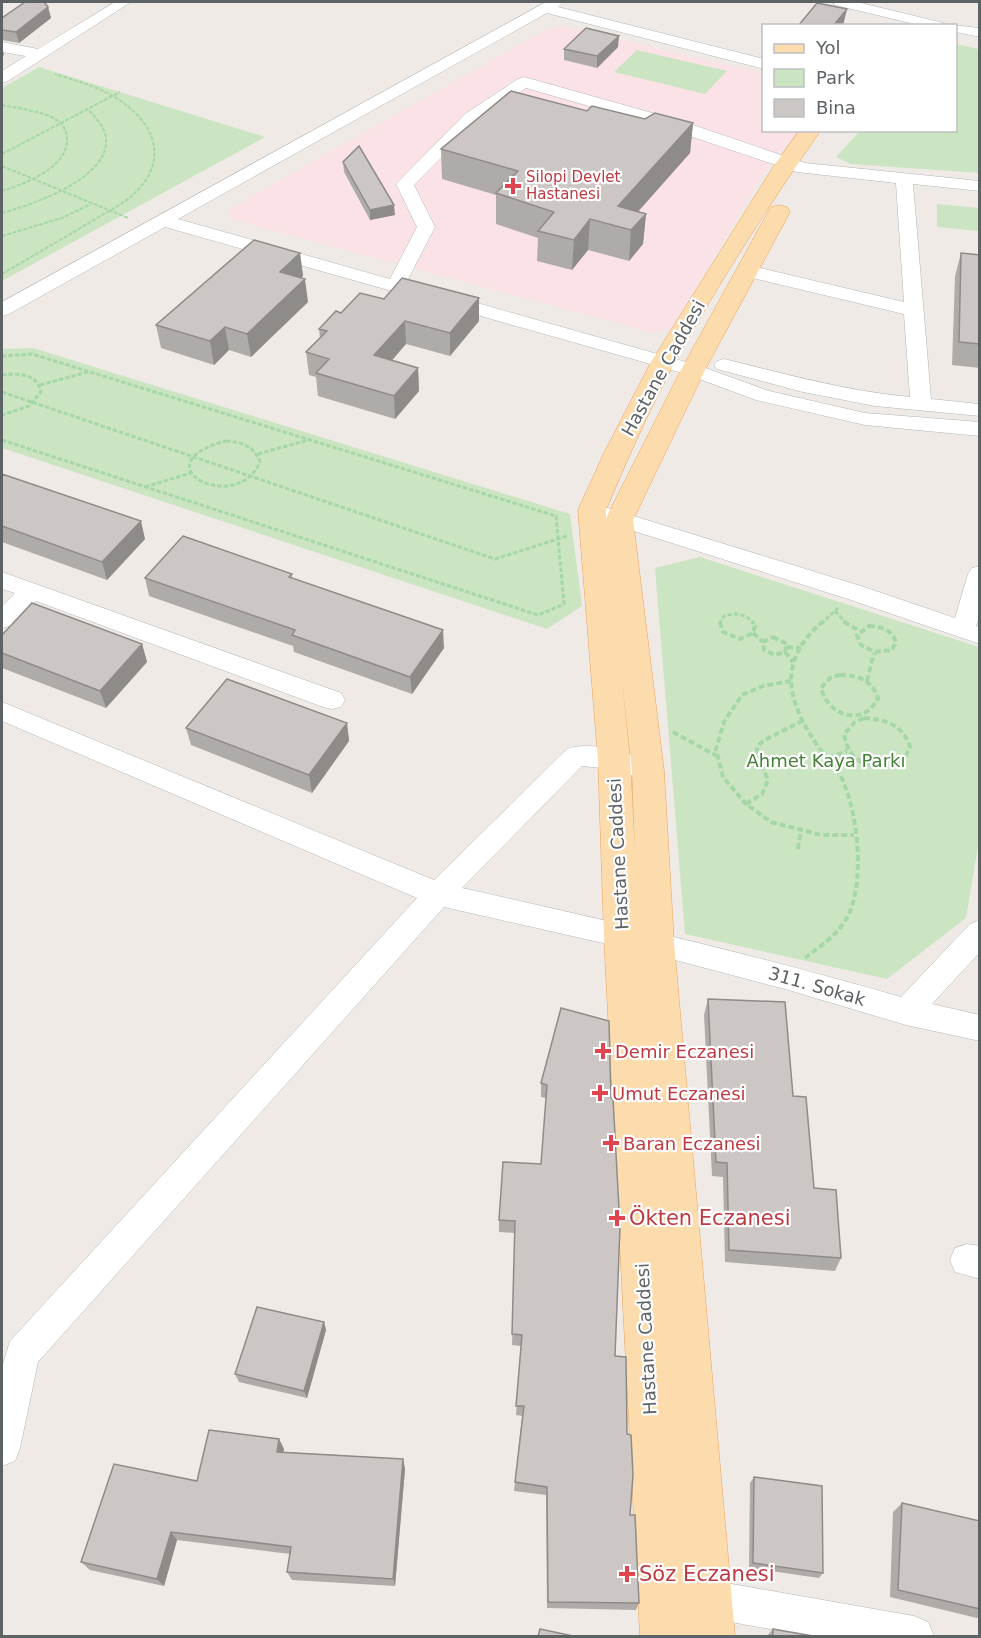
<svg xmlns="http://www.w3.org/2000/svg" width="981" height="1638" font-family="'DejaVu Sans',sans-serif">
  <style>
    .medical { fill: #fbe2e6 }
    .green { fill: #cbe5c2 }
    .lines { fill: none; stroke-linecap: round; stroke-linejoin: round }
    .minor-casing { stroke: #b2b7b9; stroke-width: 1 }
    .major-casing { stroke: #eda25f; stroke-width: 1 }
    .path-far2 { stroke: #a6d7a6; stroke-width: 2; stroke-dasharray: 4 1.5; stroke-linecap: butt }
    .path-far1 { stroke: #a6d7a6; stroke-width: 3; stroke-dasharray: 4.5 2; stroke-linecap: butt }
    .path { stroke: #a6d7a6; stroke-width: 4; stroke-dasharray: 6 3; stroke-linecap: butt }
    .minor { fill: #fff; fill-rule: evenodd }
    .major { fill: #fcdbac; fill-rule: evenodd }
    .wall { fill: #afaba9 }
    .shaded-wall { fill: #8f8b89 }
    .building { fill: #ccc7c4; stroke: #8f8b89; stroke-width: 1.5 }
    .health-dot { fill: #e0444e; stroke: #fff; stroke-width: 2 }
    .labels { text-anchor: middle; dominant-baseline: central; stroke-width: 4.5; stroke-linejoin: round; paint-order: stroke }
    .far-health-label { font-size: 15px; fill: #be3a42; stroke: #fff; text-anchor: start }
    .street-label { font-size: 18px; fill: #5d6265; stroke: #fff }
    .park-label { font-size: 18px; fill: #468137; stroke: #fff }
    .health-label { font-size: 18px; fill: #be3a42; stroke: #fff; text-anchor: start }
    .near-health-label { font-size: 21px; fill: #be3a42; stroke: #fff; text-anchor: start }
  </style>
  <rect width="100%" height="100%" fill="#efeae5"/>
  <path class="medical" d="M565,27L763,73L764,130L801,131L770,163L671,329L654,333L230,219L229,209L547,29Z"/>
  <path class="green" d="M956,44L979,49V173L851,164L836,157L860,131L956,130Z
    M637,50L727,71L705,94L614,72Z
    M39,67L265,137L2,281V88Z
    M937,204L979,208V231L937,227Z
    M33,348L570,514L582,606L547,629L2,448V349Z
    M700,557L979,647V840L966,918L887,979L685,934L655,568Z"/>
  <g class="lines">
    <g class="minor-casing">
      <path id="minor" d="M115,2H131L8,81L2,83V71L26,56L2,52V42L38,49Z
        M546,2H563L558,7L764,59V69L547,13L178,219L390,279L417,227L396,184L465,114L518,79L524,77L681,121L805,163L980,181V191L913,184L931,399L980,404V416L875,406L803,392L717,369L714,365L717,361L724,359C786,374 846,391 910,397L904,314L740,275L738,271L740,267L747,265L904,302L896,183L797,172L669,129L526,88L477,122L414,185L435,227L406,283L700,366L769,391L865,413L980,422V436L865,425L756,400L686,374L165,227L9,314L2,316V302Z
        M833,2H857L952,25L980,28V37L956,32V26H923L835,5Z
        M598,505L864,587L955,618L968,574L972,568L980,566V615L976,626L980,627V644L848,599L590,517L587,512L590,507Z
        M2,572L341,693L345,700L341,707L332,709L323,707L36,601L10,626L2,628V606L15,593L2,589Z
        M2,702L434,880L567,749C591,741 620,751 643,759L647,766L643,773L634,776L613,769L582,766L462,888C610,921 756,955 901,997L970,924L980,920V952L932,1004L980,1015V1041L906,1025L785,989L656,955L444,907L38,1362L20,1448L15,1461L2,1466V1367L10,1341L417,898L2,721Z
        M967,1244L980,1246V1279L955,1272L950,1260L955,1248Z
        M709,1580L914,1616L928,1622L934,1636H809L709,1618L695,1613L690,1599L695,1585Z"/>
    </g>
    <g class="major-casing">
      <path id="major" d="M800,130H821C769,205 719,282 675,362C649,410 627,460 606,510V518L681,370L768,212L771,207L779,205L787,207L790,212L705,370L633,520L664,771L674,943L735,1636H640L604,937L598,759L578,510L604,453L651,362L775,164ZM622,680L632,771L635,851L630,759Z"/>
    </g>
    <path class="path-far2" d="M2,105C20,109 45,111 60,122C64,126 67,133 67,139C68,168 24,184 2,191
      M2,154L120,92
      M2,166L128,218
      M2,213C32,205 124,174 103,128C99,121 93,115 88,109
      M2,236L62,218L91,204
      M2,274C31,257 60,240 89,223C101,215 116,208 128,199C173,163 156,120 111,95C93,85 74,80 55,74"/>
    <path class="path-far1" d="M2,356L32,354L556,516L564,604L538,615L2,440
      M2,375C18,373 37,373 41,392L29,406L2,415
      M40,385L88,372
      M2,392L495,559L567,536
      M226,441C242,442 254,446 260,462C236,517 137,464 226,441Z
      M258,454L308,440
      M145,487L191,473
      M835,611L847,624
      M719,624L724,616C735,612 747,614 754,624
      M821,624L838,608"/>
    <path class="path" d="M720,622L723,632L740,639L753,633L755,626L753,622
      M844,622L860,631
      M869,626C882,627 891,629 896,642L892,650L875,652L861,645L857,635Z
      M753,633L763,642
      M773,637L787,644L785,652L775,655L764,650L763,642Z
      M787,647L801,648
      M785,652L793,662
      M840,675C858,675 872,680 878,698C864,728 828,716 821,688L831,677Z
      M791,681L763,686L742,695L724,722L716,749L723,777L746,804L771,822L821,835H854
      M867,681L874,653
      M864,718C886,719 902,725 910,746L904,760C877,772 849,767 844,734L855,722Z
      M673,732L717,756
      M828,758L847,751
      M746,804L762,794L768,780L757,755V747L763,741L804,720
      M798,849L801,829
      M805,958C819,947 836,936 845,921C867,888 858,806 839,773C834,763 826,756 819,748C787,701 776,663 822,622"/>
    <use href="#minor" class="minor"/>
    <use href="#major" class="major"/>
  </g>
  <path class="wall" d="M48,7L51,18L19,43L2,40V18Z
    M618,47L597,68L564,60V49Z
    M645,119L693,123L690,153L638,212L646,214L643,244L629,261L588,250L572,270L537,261L538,238L496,224V195L442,179L441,149Z
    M343,162L395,215L370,220L344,172Z
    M300,253L303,276L301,278L308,302L251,357L229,350L214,365L161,348L156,325Z
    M961,253L980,255V368L952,365L955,276Z
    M384,299L479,321L450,356L406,344L391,360L418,368L419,391L395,419L318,396L316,377L309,375L306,352L320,338L319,329L341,313Z
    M2,474L145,539L107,580L2,542Z
    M292,574V579L444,648L412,694L294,652L293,646L149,596L145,578Z
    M2,635L142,644L147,662L106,708L2,668Z
    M347,723L349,741L312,793L191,745L186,728Z
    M708,999L793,1096L814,1188L841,1258L835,1271L725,1262L723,1177L712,1176L704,1015Z
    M561,1008L627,1434L630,1515L639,1603L636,1610L547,1608L546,1495L514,1491L522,1416L516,1415L521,1346L512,1345L515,1233L499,1232V1220L541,1164L546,1098L541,1097V1083Z
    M324,1322L326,1330L307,1398L239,1382L235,1374Z
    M279,1439L284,1449L283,1452L403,1459L405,1469L395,1586L292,1580L287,1572L290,1554L177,1540L164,1586L90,1570L81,1562L197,1481Z
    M754,1477L823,1573L819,1578L749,1568L750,1483Z
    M902,1503L980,1609V1616L977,1618L890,1597L893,1512Z
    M773,1629L813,1636H767Z"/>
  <path class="shaded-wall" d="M48,7L51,18L19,43L16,32Z
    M847,9L843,26H833Z
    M619,36L618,47L597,68V56Z
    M2,46L4,55L2,56Z
    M693,123L690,153L623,228L618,206Z
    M394,205L395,215L370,220V210Z
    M646,214L643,244L629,261L631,230Z
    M590,219L588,250L572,270L574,240Z
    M300,253L303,276L283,295L280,272Z
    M305,279L308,302L251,357L247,334Z
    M479,298V321L450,356V333Z
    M405,321L406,344L376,379L374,355Z
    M225,327L229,350L214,365L210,341Z
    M418,368L419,391L395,419L394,396Z
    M141,521L145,539L107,580L102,562Z
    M443,630L444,648L412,694L410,677Z
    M142,644L147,662L106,708L100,691Z
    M347,723L349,741L312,793L309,775Z
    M324,1322L326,1330L307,1398L304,1391Z
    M279,1439L284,1449L281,1461L277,1452Z
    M403,1459L405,1469L395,1586L393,1579Z
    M171,1532L177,1540L164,1586L157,1579Z"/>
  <path class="building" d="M25,2H44L48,7L16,32L2,30V18Z
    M817,3L847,9L833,26H798Z
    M586,28L619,36L597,56L564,49Z
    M511,91L587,111L592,106L645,119L655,113L693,123L618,206L646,214L631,230L590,219L574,240L538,231L554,212L496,193L518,171L441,149Z
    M359,146L394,205L370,210L343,162Z
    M254,240L300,253L280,272L305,279L247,334L225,327L210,341L156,325Z
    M961,253L980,255V344L959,342Z
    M402,278L479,298L450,333L405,321L374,355L418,368L394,396L316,373L329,359L306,352L327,331L319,329L336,311L341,313L360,293L384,299Z
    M2,474L141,521L102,562L2,526Z
    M183,536L292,574L289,577L443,630L410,677L292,635L295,630L145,578Z
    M32,603L142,644L100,691L2,653V635Z
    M227,679L347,723L309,775L186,728Z
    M708,999L785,1002L793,1096L806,1097L814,1188L836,1190L841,1258L729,1250L727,1163L716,1162Z
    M561,1008L609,1021L611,1098L613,1099L620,1227L615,1356L626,1357L627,1434L631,1435L633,1475L630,1515H635L639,1603L548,1602L547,1487L515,1482L524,1406H516L522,1335L512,1334L515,1221L499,1220L503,1162L541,1164L547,1085L541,1083Z
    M257,1307L324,1322L304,1391L235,1374Z
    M209,1430L279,1439L277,1452L403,1459L393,1579L287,1572L291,1547L171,1532L157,1579L81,1562L114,1464L197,1481Z
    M754,1477L822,1486L823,1573L753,1563Z
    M902,1503L980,1521V1609L898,1590Z
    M540,1629L573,1636H538Z
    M773,1629L813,1636H773Z"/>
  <g class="health-dot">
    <path d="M510 177h6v6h6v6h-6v6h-6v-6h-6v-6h6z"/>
    <path d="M600 1042h6v6h6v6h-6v6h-6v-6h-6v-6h6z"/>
    <path d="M597 1084h6v6h6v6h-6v6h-6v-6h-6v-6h6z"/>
    <path d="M608 1134h6v6h6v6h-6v6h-6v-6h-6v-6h6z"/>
    <path d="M614 1209h6v6h6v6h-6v6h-6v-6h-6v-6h6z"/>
    <path d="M624 1565h6v6h6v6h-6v6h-6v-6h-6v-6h6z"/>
  </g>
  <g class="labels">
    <g class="far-health-label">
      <text x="526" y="177">Silopi Devlet<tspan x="526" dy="17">Hastanesi</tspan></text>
    </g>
    <g class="street-label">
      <text transform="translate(663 368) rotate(-61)">Hastane Caddesi</text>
      <text transform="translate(618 854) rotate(-93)">Hastane Caddesi</text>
      <text transform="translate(817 986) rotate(16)">311. Sokak</text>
      <text transform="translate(646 1339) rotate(-93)">Hastane Caddesi</text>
    </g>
    <g class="park-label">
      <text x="826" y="760">Ahmet Kaya Parkı</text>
    </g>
    <g class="health-label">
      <text x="615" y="1051">Demir Eczanesi</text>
      <text x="612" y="1093">Umut Eczanesi</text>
      <text x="623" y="1143">Baran Eczanesi</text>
    </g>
    <g class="near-health-label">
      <text x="629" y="1218">Ökten Eczanesi</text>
      <text x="639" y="1574">Söz Eczanesi</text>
    </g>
  </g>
  <rect width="981" height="1638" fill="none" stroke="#5d6265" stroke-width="6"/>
  <rect x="762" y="24" width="195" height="108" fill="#ffffff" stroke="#bec0c1" stroke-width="1.5"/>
  <rect x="774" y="44" width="30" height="9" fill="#fcdbac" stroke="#bec0c1" stroke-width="1.5"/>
  <text x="816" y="54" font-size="18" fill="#5d6265">Yol</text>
  <rect x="774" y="69" width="30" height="18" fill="#cbe5c2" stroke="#bec0c1" stroke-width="1.5"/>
  <text x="816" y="84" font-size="18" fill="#5d6265">Park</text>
  <rect x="774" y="99" width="30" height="18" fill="#ccc7c4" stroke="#bec0c1" stroke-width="1.5"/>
  <text x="816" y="114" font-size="18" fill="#5d6265">Bina</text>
</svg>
